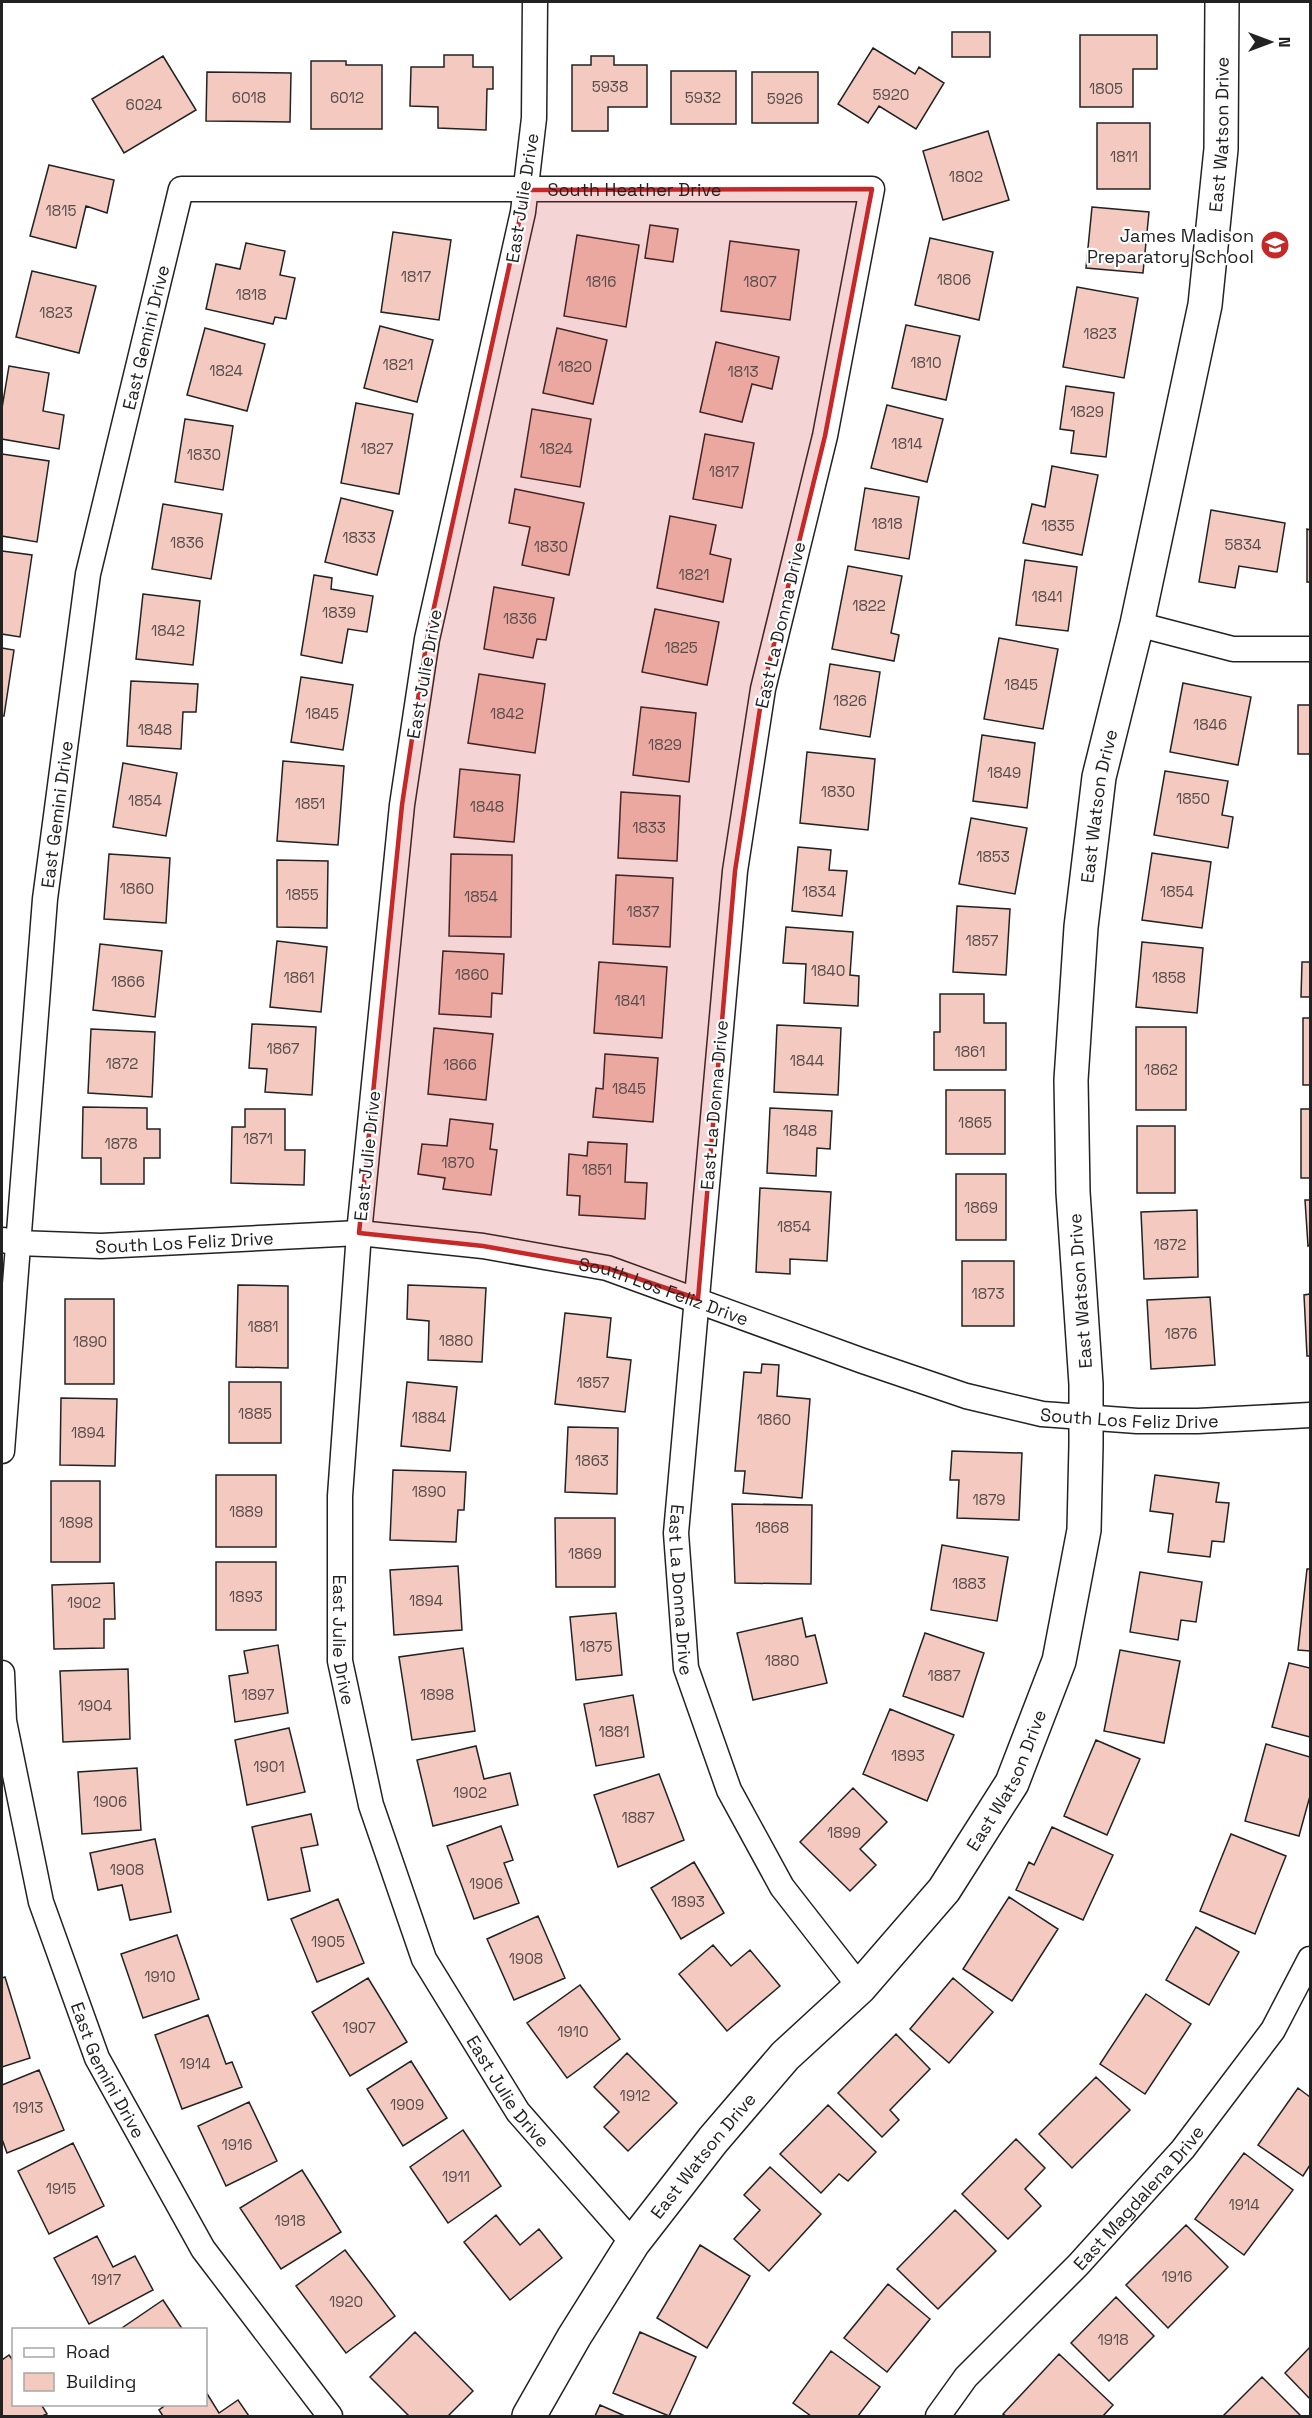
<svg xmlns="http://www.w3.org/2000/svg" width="1312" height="2418" font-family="'Space Grotesk',sans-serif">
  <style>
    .building { fill: #f3c9c0; stroke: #222; stroke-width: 1.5 }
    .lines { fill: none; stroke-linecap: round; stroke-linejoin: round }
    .street-casing { stroke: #222; stroke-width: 27 }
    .secondary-casing { stroke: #222; stroke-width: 36 }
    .street { stroke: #fff; stroke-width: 24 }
    .secondary { stroke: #fff; stroke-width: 33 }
    .marked { fill: #c62828; fill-opacity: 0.2; stroke: #c62828; stroke-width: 4.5; stroke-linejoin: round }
    .labels { text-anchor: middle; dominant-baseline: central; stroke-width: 4.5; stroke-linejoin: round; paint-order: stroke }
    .number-label { font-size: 15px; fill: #564c4a }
    .street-label { font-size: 18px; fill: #222; stroke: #fff }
    .poi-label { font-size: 18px; fill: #222; stroke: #fff; text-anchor: end }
  </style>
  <rect width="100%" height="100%" fill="#fff"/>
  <path class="building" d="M952,32H990V57H952Z
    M1080,35H1157V69H1133V107H1080Z
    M873,48L915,74L919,67L944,83L916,129L879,106L868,123L838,104Z
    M444,55H473V67H493V89H487L486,130L438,128V107L410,106L411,67H444Z
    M163,56L196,110L124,153L92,99Z
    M591,56H614V65H647V107H608V131H572V65H591Z
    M311,61H346V65H382V129H311Z
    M671,71H736V124H671Z
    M207,72L291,73L290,122L206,121Z
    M752,72H818V123H752Z
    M1097,123H1150V189H1097Z
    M988,131L1009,200L943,220L923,151Z
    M49,165L114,180L107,213L86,206L76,248L30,236Z
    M1092,207L1149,212L1143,273L1086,268Z
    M650,225L678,229L673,262L645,258Z
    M393,232L451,240L439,320L381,312Z
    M577,235L639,245L626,327L564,316Z
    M930,238L993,252L979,320L915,305Z
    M730,241L799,250L790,320L721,311Z
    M246,243L285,251L280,275L295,278L286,319L275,317L273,324L206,309L216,264L240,269Z
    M32,271L96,286L79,353L16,337Z
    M1077,287L1138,298L1124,378L1063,367Z
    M906,325L960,336L946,400L892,388Z
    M380,326L433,340L417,402L364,388Z
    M205,328L265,344L247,411L187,395Z
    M557,328L607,340L593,404L543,393Z
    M716,342L779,357L772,389L752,384L742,422L700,412Z
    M9,366L49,373L43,411L64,415L59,449L2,439V408Z
    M1066,386L1114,393L1106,457L1071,453L1074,431L1060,429Z
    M356,403L413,414L399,494L341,483Z
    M887,405L943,419L927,482L871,468Z
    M532,409L591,419L580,487L521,477Z
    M185,419L233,426L223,490L175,482Z
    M705,434L754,443L742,508L693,499Z
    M2,454L49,461L37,542L2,536Z
    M1052,466L1098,475L1082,555L1023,543L1032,504L1045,507Z
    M865,488L919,497L909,559L855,550Z
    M515,489L584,503L569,575L522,565L530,527L509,523Z
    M341,498L393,511L377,575L325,562Z
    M163,504L222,514L211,579L152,569Z
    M1211,510L1285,523L1277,572L1239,566L1235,588L1199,582Z
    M670,516L716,525L710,554L731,559L723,602L657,588Z
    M1307,529L1310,530V582H1307Z
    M2,551L32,555L20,637L2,634Z
    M1025,560L1077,567L1068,631L1016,625Z
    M848,566L902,576L891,633L899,635L894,661L832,649Z
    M314,575L332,578L331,589L373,596L367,632L348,629L342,663L301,655Z
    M494,587L554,598L546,640L537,639L533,658L484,649Z
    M143,594L200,601L193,665L136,659Z
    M655,609L719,622L707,685L642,672Z
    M999,638L1058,649L1043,729L984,719Z
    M2,648L14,650L4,716H2Z
    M830,664L880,672L870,737L820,729Z
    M479,674L545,684L535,753L468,743Z
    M301,677L353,685L343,750L291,742Z
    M131,681L198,684L196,712H183L181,749L127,746Z
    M1183,683L1251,697L1238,765L1170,752Z
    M1298,705H1310V754H1298Z
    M641,707L696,713L689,782L633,775Z
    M982,735L1035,743L1027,808L973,801Z
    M807,752L875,759L868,830L800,823Z
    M283,761L344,766L338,845L277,841Z
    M123,763L177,773L166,836L113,827Z
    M460,769L520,775L514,842L454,837Z
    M1165,771L1228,781L1222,815L1233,817L1228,848L1154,835Z
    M621,792L680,796L677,861L618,858Z
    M971,818L1027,828L1015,894L959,884Z
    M798,847L831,850L829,870L847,871L842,916L792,911Z
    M1152,853L1211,862L1202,928L1142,920Z
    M109,854L170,858L166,923L104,919Z
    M451,854L512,855L511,937L449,936Z
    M277,860L328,861L327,928L277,927Z
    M616,875L673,878L670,947L613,944Z
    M957,906L1010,909L1006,975L953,972Z
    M786,927L853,932L850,975L859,976L858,1006L804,1003L806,964L783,963Z
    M277,941L327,947L321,1012L270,1007Z
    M1142,942L1203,948L1197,1013L1136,1007Z
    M100,944L162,951L155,1017L93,1010Z
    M443,951L504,954L502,994L492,993L491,1017L439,1014Z
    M599,962L667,967L662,1038L594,1033Z
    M1302,962H1310V997H1301Z
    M940,994H984V1023H1006V1070H934V1032H940Z
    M1303,1018H1310V1085H1303Z
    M252,1024L316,1027L312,1095L265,1092L267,1069L249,1068Z
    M777,1025L841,1028L838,1095L774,1092Z
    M1136,1027H1186V1110H1136Z
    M434,1028L493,1034L486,1100L428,1094Z
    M91,1029L155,1032L152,1097L88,1093Z
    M605,1054L658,1058L653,1122L593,1117L596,1088L603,1089Z
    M946,1090H1005V1154H946Z
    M83,1107L147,1108V1129H160V1158H144V1184H101V1158H82Z
    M770,1108L832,1111L830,1149L817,1148L816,1176L767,1173Z
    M245,1109H285V1150H305L304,1185L231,1183L232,1127H245Z
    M1301,1109H1310V1178H1301Z
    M450,1119L493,1124L490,1149L497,1150L491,1195L443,1189L445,1178L418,1174L422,1144L447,1146Z
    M1137,1126H1175V1193H1137Z
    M588,1142L627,1144L625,1182L647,1183L645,1219L579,1215L580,1196L567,1195L569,1154L587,1156Z
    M956,1174H1006V1240H956Z
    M760,1188L831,1192L827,1261L790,1259V1274L756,1272Z
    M1305,1200H1310V1245L1308,1246Z
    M1197,1210L1198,1277L1144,1279L1141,1212Z
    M962,1261H1014V1326H962Z
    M238,1285L288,1286V1368L236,1367Z
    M408,1285L486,1288L482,1362L428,1360L429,1321L407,1319Z
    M1310,1294V1356H1307L1304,1295Z
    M1210,1297L1215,1365L1151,1369L1147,1300Z
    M65,1299H114V1384H65Z
    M565,1313L611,1318L607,1357L631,1360L625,1412L555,1404Z
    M762,1364L779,1365L777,1396L810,1399L802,1498L743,1493L745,1471H735L744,1372L761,1373Z
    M229,1382H281V1443H229Z
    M407,1382L457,1387L450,1451L401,1446Z
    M61,1398L117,1399L115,1466L60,1465Z
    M568,1427L618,1428L617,1494L565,1492Z
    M952,1451L1022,1453L1019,1520L957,1518L959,1480H950Z
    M393,1470L466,1472L464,1510H458L456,1542L390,1540Z
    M216,1475H276V1547H216Z
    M1155,1475L1219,1483L1216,1502L1229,1503L1224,1542L1212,1541L1210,1557L1168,1552L1173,1514L1150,1511Z
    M51,1481H100V1562H51Z
    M732,1504L812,1505L811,1584L735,1583Z
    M555,1518H615V1587H556Z
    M942,1545L1008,1557L997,1621L931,1610Z
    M216,1562H276V1630H216Z
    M458,1566L462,1630L394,1635L390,1570Z
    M1307,1569H1310V1651L1298,1650Z
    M1140,1572L1202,1582L1196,1622L1181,1620L1178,1640L1130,1632Z
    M114,1583L115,1619H104V1648L54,1649L52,1585Z
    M616,1613L622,1675L576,1680L570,1617Z
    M802,1618L806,1637L815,1635L827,1683L753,1700L737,1633Z
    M925,1633L984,1653L963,1717L903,1696Z
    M278,1645L288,1713L235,1722L229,1676L248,1673L244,1651Z
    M463,1648L475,1731L412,1740L399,1657Z
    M1120,1650L1180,1661L1164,1743L1104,1731Z
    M1289,1663L1310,1668V1737L1272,1727Z
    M128,1669L130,1739L63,1742L60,1671Z
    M633,1695L644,1757L596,1766L584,1704Z
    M890,1709L954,1735L927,1801L863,1774Z
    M289,1728L305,1792L247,1805L235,1740Z
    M1096,1740L1140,1759L1107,1835L1064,1816Z
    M1266,1744L1310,1757V1796L1299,1836L1245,1821Z
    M476,1746L484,1779L510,1773L518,1805L433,1826L417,1760Z
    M137,1768L141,1830L82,1834L78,1772Z
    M659,1774L684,1840L618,1867L594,1795Z
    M853,1788L887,1822L860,1849L876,1865L850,1891L800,1842Z
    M311,1814L318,1845L301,1848L310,1891L268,1900L252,1827Z
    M501,1826L513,1860L504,1863L519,1903L474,1919L447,1846Z
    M1052,1827L1113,1855L1083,1920L1016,1890L1029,1862L1034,1865Z
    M1231,1834L1286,1856L1255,1934L1200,1911Z
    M155,1839L171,1912L130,1920L122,1885L98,1890L90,1853Z
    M694,1862L724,1913L681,1939L651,1888Z
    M1009,1897L1058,1929L1012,2001L963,1969Z
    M338,1899L364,1963L317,1982L291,1919Z
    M538,1916L565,1978L514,2000L487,1939Z
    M1196,1927L1239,1952L1209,2005L1166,1980Z
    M177,1935L199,1999L143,2018L121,1954Z
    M713,1945L731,1966L750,1950L780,1986L727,2031L679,1974Z
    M5,1977L30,2058L2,2067V1978Z
    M368,1978L407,2042L350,2076L312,2012Z
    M953,1978L993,2012L949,2063L910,2029Z
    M580,1985L620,2039L567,2078L527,2023Z
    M1146,1994L1191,2024L1145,2094L1100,2064Z
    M208,2015L226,2064L232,2062L242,2087L182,2109L155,2035Z
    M896,2034L930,2069L890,2110L899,2120L882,2137L838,2093Z
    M627,2053L677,2103L628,2151L604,2127L619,2112L594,2087Z
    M411,2061L447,2118L403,2146L367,2089Z
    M39,2070L64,2130L7,2153L2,2139V2085Z
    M1096,2077L1130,2110L1072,2168L1039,2134Z
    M1298,2088L1310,2097V2165L1303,2176L1258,2145Z
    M249,2102L277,2161L226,2186L198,2126Z
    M828,2105L876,2152L848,2181L839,2174L821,2193L780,2154Z
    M463,2130L501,2186L448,2223L410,2167Z
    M1016,2139L1045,2168L1025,2189L1041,2206L1008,2239L962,2194Z
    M73,2143L104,2206L49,2234L18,2171Z
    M1244,2153L1293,2190L1244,2255L1195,2219Z
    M770,2167L821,2214L769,2271L734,2239L760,2210L744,2195Z
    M302,2170L341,2232L281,2269L240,2208Z
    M955,2210L996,2251L938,2309L897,2269Z
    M496,2215L520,2245L539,2229L562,2258L510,2300L464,2242Z
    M1186,2225L1228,2267L1168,2328L1126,2285Z
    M97,2236L113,2267L135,2256L153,2290L89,2324L54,2258Z
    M700,2245L750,2276L707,2348L657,2318Z
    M345,2250L395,2316L346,2353L296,2286Z
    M888,2284L930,2319L887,2372L844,2338Z
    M1116,2297L1154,2336L1109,2381L1071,2343Z
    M163,2300L183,2330H119Z
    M415,2332L473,2391L448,2416H409L370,2377Z
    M640,2332L696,2357L669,2416L613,2393Z
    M1310,2347V2399L1285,2373Z
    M831,2351L880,2387L858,2416H811L793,2403Z
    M1059,2354L1113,2405L1103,2416H1006L1003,2414Z
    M9,2355L14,2362V2404H41L47,2414L42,2416H2V2360Z
    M1262,2377L1301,2416H1223Z
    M206,2392L219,2413L238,2400L249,2416H163L159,2410L167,2404H206Z
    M600,2405L625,2416H595Z"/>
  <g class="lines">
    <g class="street-casing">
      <g id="street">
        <path id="s1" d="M535,2L534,118L523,212L427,639L402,805L359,1233L340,1496V1661L371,1805L424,1959L518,2112L633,2243"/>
        <path d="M1137,624L1233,649H1310"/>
        <path id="s2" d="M3,1240L17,1243L101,1246L359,1233L483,1246L607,1268L863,1361L966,1396L1042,1414L1137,1421H1198L1310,1415"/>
        <path id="s3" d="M2,1451L45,899L88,574L181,189H872L825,436L763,689L735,871L676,1533L686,1668L729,1790L782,1887L860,1987"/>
        <path id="s4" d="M2,1673L4,1721L41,1902L97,2058L203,2249L330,2416"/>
        <path id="s5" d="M938,2416L966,2377L1078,2265L1183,2149L1273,2030L1310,1959"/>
      </g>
    </g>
    <g class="secondary-casing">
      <g id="secondary">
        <path id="s6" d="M529,2416L574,2337L633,2243L713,2140L785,2056L860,1987L944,1890L1012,1783L1059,1661L1084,1530L1086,1445V1384L1073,1192L1071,1080L1081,927L1099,777L1137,624L1205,305L1221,149L1222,2"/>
      </g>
    </g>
    <use href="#street" class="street"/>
    <use href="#secondary" class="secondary"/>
  </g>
  <path class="marked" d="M872,189L825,436L763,689L735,871L698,1299L607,1268L483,1246L359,1233L402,805L427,639L526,190Z"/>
  <defs>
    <g id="school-disc" transform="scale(1.5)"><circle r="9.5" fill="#c62828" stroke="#fff"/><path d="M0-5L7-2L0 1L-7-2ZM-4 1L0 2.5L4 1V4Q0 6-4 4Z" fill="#fff"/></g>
  </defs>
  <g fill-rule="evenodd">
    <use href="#school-disc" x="1275" y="245"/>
  </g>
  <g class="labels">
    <g class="number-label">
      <text x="610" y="86">5938</text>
      <text x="1106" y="88">1805</text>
      <text x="891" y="94">5920</text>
      <text x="249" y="97">6018</text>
      <text x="347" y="97">6012</text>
      <text x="703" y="97">5932</text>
      <text x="785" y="98">5926</text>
      <text x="144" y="104">6024</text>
      <text x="1124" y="156">1811</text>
      <text x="966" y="176">1802</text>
      <text x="61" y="210">1815</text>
      <text x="416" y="276">1817</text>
      <text x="954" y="279">1806</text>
      <text x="601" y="281">1816</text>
      <text x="760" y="281">1807</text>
      <text x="251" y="294">1818</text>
      <text x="56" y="312">1823</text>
      <text x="1100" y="333">1823</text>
      <text x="926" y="362">1810</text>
      <text x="398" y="364">1821</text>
      <text x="575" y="366">1820</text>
      <text x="226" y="370">1824</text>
      <text x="743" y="371">1813</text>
      <text x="1087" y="411">1829</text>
      <text x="907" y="443">1814</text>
      <text x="377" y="448">1827</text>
      <text x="556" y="448">1824</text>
      <text x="204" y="454">1830</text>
      <text x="724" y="471">1817</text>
      <text x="887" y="523">1818</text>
      <text x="1058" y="525">1835</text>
      <text x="359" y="537">1833</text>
      <text x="187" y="542">1836</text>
      <text x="1243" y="544">5834</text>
      <text x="551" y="546">1830</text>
      <text x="694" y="574">1821</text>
      <text x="1047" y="596">1841</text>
      <text x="869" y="605">1822</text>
      <text x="339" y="612">1839</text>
      <text x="520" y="618">1836</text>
      <text x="168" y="630">1842</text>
      <text x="681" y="647">1825</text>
      <text x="1021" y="684">1845</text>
      <text x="850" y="700">1826</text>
      <text x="322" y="713">1845</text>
      <text x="507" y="713">1842</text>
      <text x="1210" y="724">1846</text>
      <text x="155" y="729">1848</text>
      <text x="665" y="744">1829</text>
      <text x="1004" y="772">1849</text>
      <text x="838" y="791">1830</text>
      <text x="1193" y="798">1850</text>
      <text x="145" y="800">1854</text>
      <text x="310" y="803">1851</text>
      <text x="487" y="806">1848</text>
      <text x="649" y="827">1833</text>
      <text x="993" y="856">1853</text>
      <text x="137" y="888">1860</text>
      <text x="819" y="891">1834</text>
      <text x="1177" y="891">1854</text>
      <text x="302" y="894">1855</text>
      <text x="481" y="896">1854</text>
      <text x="643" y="911">1837</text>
      <text x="982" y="940">1857</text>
      <text x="828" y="970">1840</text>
      <text x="472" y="974">1860</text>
      <text x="299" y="977">1861</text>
      <text x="1169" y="977">1858</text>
      <text x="128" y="981">1866</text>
      <text x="630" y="1000">1841</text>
      <text x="283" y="1048">1867</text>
      <text x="970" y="1051">1861</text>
      <text x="807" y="1060">1844</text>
      <text x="122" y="1063">1872</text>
      <text x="460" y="1064">1866</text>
      <text x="1161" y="1069">1862</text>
      <text x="629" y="1088">1845</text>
      <text x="975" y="1122">1865</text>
      <text x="800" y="1130">1848</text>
      <text x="258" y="1138">1871</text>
      <text x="121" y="1143">1878</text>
      <text x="458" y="1162">1870</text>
      <text x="597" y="1169">1851</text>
      <text x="981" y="1207">1869</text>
      <text x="794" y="1226">1854</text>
      <text x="1170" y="1244">1872</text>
      <text x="988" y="1293">1873</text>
      <text x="263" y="1326">1881</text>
      <text x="1181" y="1333">1876</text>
      <text x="456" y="1340">1880</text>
      <text x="90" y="1341">1890</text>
      <text x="593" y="1382">1857</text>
      <text x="255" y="1413">1885</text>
      <text x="429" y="1417">1884</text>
      <text x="774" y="1419">1860</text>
      <text x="88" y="1432">1894</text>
      <text x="592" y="1460">1863</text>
      <text x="429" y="1491">1890</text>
      <text x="989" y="1499">1879</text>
      <text x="246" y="1511">1889</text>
      <text x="76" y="1522">1898</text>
      <text x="772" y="1527">1868</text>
      <text x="585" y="1553">1869</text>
      <text x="969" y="1583">1883</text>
      <text x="246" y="1596">1893</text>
      <text x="426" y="1600">1894</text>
      <text x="84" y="1602">1902</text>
      <text x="596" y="1646">1875</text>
      <text x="782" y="1660">1880</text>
      <text x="944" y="1675">1887</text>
      <text x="258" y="1694">1897</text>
      <text x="437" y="1694">1898</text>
      <text x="95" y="1705">1904</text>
      <text x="614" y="1731">1881</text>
      <text x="908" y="1755">1893</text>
      <text x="269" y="1766">1901</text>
      <text x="470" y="1792">1902</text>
      <text x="110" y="1801">1906</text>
      <text x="638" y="1817">1887</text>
      <text x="844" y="1832">1899</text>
      <text x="127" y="1869">1908</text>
      <text x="486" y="1883">1906</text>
      <text x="688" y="1901">1893</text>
      <text x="328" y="1941">1905</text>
      <text x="526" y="1958">1908</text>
      <text x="160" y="1976">1910</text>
      <text x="359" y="2027">1907</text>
      <text x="573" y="2031">1910</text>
      <text x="195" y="2063">1914</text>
      <text x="635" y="2095">1912</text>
      <text x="407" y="2104">1909</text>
      <text x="28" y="2107">1913</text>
      <text x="237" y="2144">1916</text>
      <text x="456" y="2176">1911</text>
      <text x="61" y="2188">1915</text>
      <text x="1244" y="2204">1914</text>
      <text x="290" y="2220">1918</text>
      <text x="1177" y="2276">1916</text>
      <text x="106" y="2279">1917</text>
      <text x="346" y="2301">1920</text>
      <text x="1113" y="2339">1918</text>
    </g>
    <g class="street-label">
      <text stroke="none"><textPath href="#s6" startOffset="2474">East Watson Drive</textPath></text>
      <text stroke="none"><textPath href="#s3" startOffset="1731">South Heather Drive</textPath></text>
      <text transform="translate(522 198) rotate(-81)">East Julie Drive</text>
      <text stroke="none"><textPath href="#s3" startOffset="1125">East Gemini Drive</textPath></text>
      <text transform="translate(780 625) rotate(-77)">East La Donna Drive</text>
      <text transform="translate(424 674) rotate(-80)">East Julie Drive</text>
      <text stroke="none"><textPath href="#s6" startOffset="1790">East Watson Drive</textPath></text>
      <text stroke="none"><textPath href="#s3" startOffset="639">East Gemini Drive</textPath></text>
      <text transform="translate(714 1105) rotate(-85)">East La Donna Drive</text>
      <text transform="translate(367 1156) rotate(-84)">East Julie Drive</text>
      <text stroke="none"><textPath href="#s2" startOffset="182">South Los Feliz Drive</textPath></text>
      <text stroke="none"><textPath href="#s2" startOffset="668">South Los Feliz Drive</textPath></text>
      <text transform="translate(1080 1291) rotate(-94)">East Watson Drive</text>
      <text stroke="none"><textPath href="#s2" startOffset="1154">South Los Feliz Drive</textPath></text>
      <text stroke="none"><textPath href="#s3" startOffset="3386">East La Donna Drive</textPath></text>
      <text stroke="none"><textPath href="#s1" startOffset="1654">East Julie Drive</textPath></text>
      <text stroke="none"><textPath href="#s6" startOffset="800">East Watson Drive</textPath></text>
      <text stroke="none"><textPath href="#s4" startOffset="414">East Gemini Drive</textPath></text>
      <text stroke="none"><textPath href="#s1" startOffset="2142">East Julie Drive</textPath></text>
      <text stroke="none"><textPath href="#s6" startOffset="314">East Watson Drive</textPath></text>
      <text stroke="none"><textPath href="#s5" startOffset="297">East Magdalena Drive</textPath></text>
    </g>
    <g class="poi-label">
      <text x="1254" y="235">James Madison<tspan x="1254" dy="21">Preparatory School</tspan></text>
    </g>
  </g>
  <rect width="1312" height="2418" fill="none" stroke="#222222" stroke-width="6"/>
  <rect x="12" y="2328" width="195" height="78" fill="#ffffff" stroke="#a7a7a7" stroke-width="1.5"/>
  <rect x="24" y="2348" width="30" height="9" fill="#ffffff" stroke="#a7a7a7" stroke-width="1.5"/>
  <text x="66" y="2358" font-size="18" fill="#222222">Road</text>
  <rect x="24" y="2373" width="30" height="18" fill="#f3c9c0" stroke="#a7a7a7" stroke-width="1.5"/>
  <text x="66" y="2388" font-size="18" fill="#222222">Building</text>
  <g transform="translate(1270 42) rotate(90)" stroke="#ffffff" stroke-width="4.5" paint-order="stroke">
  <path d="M0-4.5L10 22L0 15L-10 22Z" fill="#222222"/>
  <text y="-9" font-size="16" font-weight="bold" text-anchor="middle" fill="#222222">N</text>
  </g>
</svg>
